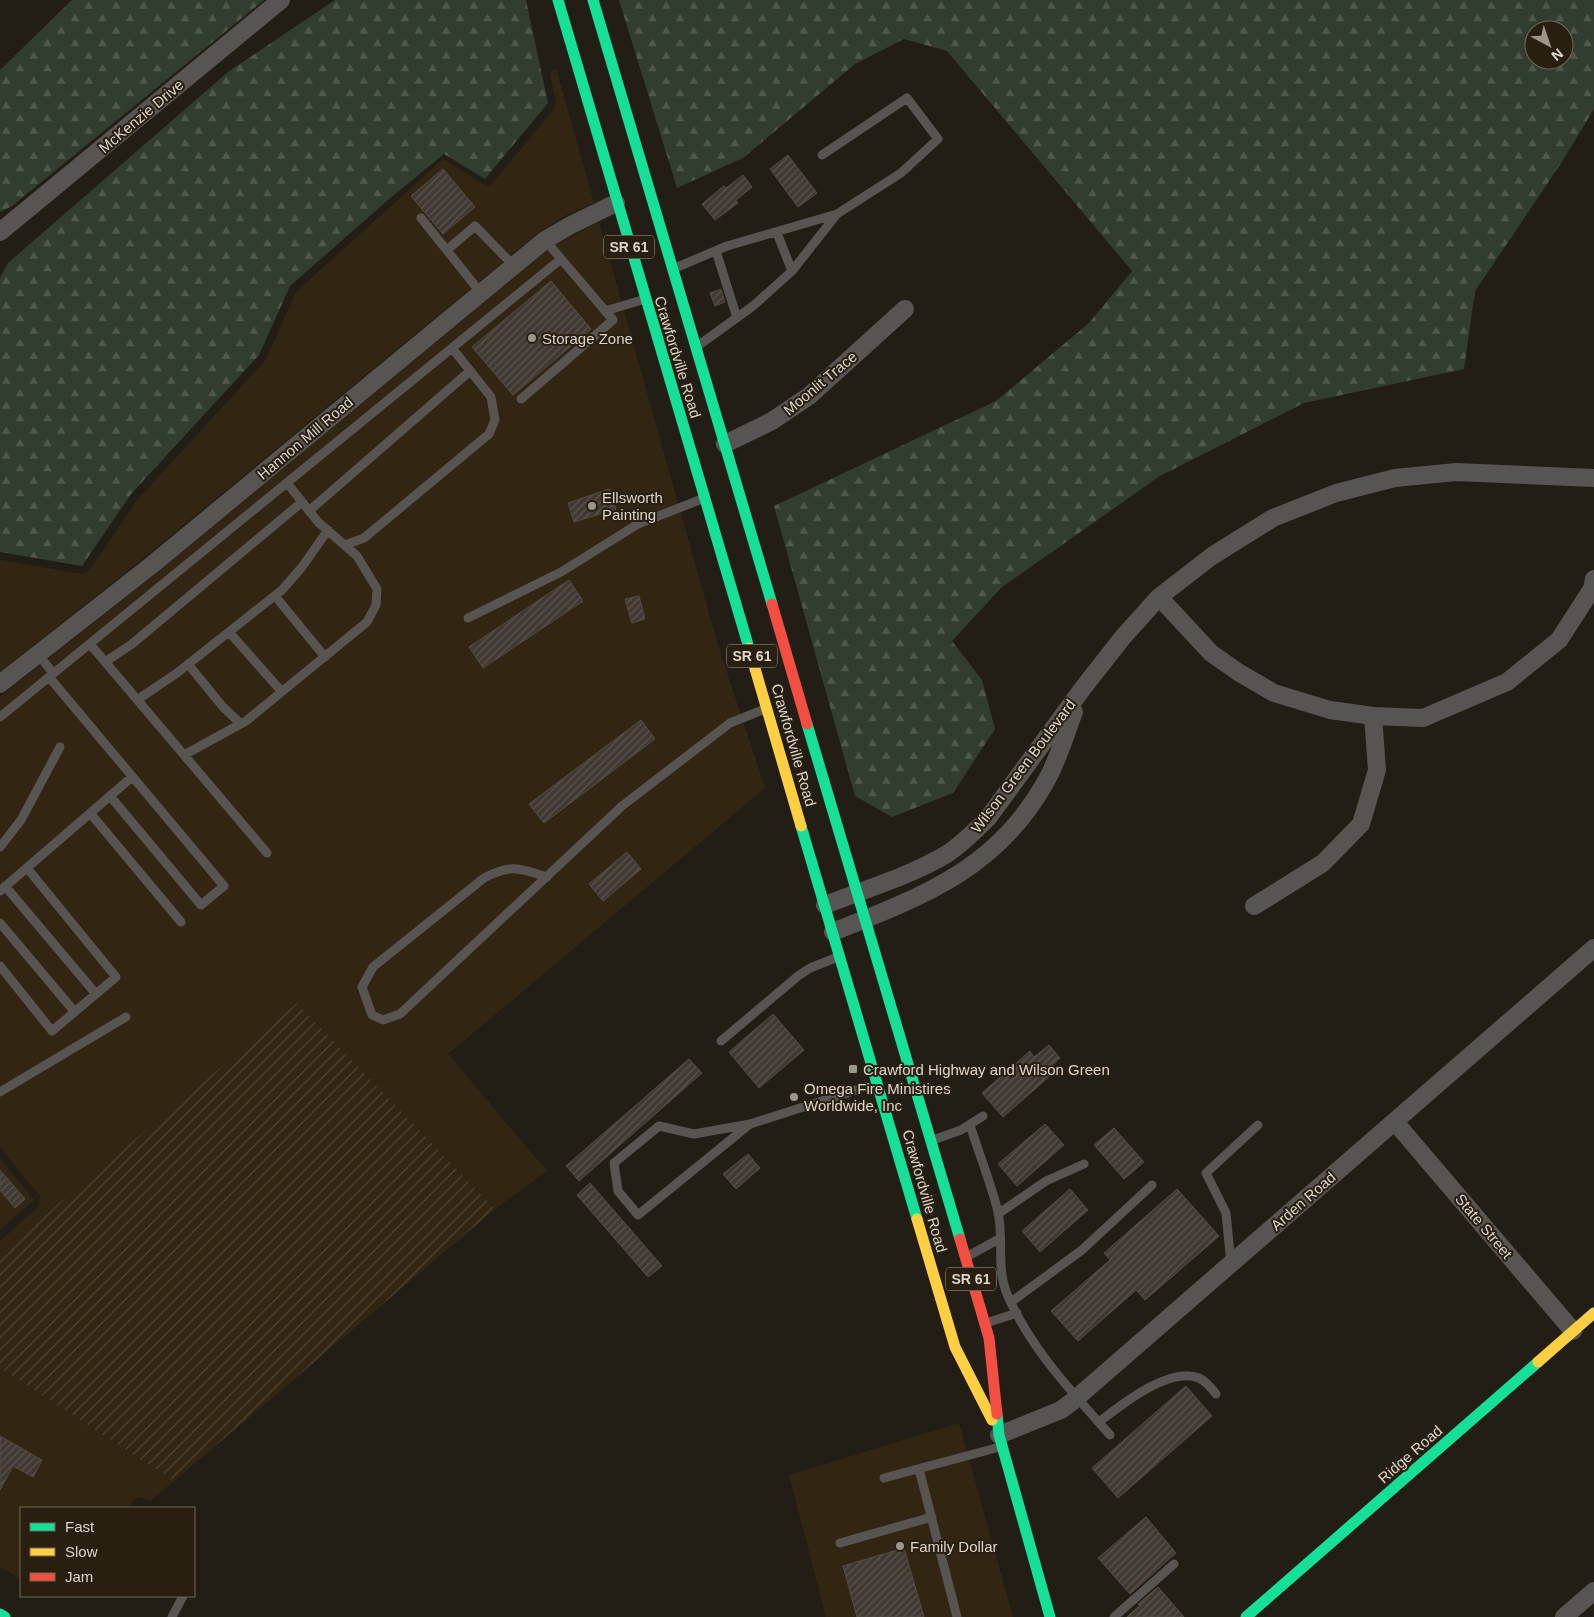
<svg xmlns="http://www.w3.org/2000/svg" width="1594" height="1617" font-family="Helvetica,sans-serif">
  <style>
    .built { fill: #322613 }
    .industrial { fill: url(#industrial-furrows) }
    .forest { fill: url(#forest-firs); fill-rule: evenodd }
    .building { fill: url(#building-hatch); stroke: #524c47 }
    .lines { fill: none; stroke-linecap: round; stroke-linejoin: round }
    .lane { stroke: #585452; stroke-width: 9 }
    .street { stroke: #585452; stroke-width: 18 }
    .fast { stroke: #16e098; stroke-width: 11 }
    .slow { stroke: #ffcf43; stroke-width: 11 }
    .jam { stroke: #f24e42; stroke-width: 11 }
    .poi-dot { fill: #9b968c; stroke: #281f10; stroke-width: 2 }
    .labels { text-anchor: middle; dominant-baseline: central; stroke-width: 4; stroke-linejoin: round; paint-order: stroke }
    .shield { fill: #281f10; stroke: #a69f94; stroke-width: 1 }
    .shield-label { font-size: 14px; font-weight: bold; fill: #dcd6cc }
    .street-label { font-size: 15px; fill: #dcd6cc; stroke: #281f10 }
    .poi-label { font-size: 15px; fill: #dcd6cc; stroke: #281f10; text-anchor: start }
  </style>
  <defs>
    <pattern id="industrial-furrows" width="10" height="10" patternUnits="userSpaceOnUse" patternTransform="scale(1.25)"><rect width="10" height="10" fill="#322613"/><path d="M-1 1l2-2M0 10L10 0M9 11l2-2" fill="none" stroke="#4f4534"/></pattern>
    <pattern id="forest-firs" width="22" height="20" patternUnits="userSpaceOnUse" patternTransform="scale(1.25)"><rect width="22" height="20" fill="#313d2e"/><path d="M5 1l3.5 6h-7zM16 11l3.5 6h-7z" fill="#4e584b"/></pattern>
    <pattern id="building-hatch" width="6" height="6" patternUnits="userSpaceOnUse" patternTransform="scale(1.25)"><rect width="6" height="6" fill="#403831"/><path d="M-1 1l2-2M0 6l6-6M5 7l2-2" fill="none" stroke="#5b544e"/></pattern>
  </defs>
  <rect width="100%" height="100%" fill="#221e16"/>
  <path class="built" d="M556,68L594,203L565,216L538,233L146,556L0,672V560L82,574L89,571L137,500L265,361L296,292L443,159L488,187L491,185L554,109L556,102L550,73Z
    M599,222L718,645L765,788L448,1054L547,1171L495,1209L297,1003L0,1253V1241L39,1206L40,1196L0,1147V697L159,571L550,248Z
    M0,1158L34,1200L0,1230Z
    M0,1368L174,1481L150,1501L141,1497L133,1500L129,1508H21V1579L0,1567Z
    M959,1423L1013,1617H826L789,1475Z"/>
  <path class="industrial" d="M297,1003L495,1209L174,1481L0,1368V1253Z"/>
  <path class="forest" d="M72,0H264L12,206L0,212V70Z
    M335,0H526L548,103L485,179L444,154L388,200L290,286L259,355L131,494L82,566L0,552V278L8,263L228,72Z
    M619,0H1594V109L1560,165L1475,291L1464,369L1304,403L1160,476L1002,587L952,641L982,680L995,729L953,793L892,817L855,796L774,506L996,401L1089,323L1132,271L947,51L904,39L855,64L743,158L677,188ZM1534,30H1564V60H1534Z"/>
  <path class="building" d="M788,155L817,193L798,207L770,169Z
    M443,169L475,207L443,234L411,196Z
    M743,175L752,187L736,200L738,203L715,220L702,204L724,186L726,188Z
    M551,281L591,329L513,395L472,347Z
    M721,289L725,302L715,306L710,293Z
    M609,489L616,509L574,522L568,503Z
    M569,580L583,601L483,668L469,647Z
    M639,596L645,619L632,623L625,599Z
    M641,720L655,739L544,823L529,804Z
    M627,852L641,869L603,901L589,884Z
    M773,1014L804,1050L759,1088L729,1052Z
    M1049,1045L1060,1058L1047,1070L1051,1075L1003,1117L982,1093L1030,1051L1034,1057Z
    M689,1059L702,1073L579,1181L566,1166Z
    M1045,1124L1064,1145L1017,1186L998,1164Z
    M1114,1128L1144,1162L1124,1179L1094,1145Z
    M748,1154L760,1168L736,1189L723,1174Z
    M0,1170L25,1199L15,1208L0,1190Z
    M590,1183L662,1266L648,1277L577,1195Z
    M1070,1189L1088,1210L1040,1252L1022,1231Z
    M1177,1189L1219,1236L1145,1300L1136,1290L1078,1341L1051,1311L1110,1260L1104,1253Z
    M1186,1386L1212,1416L1118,1498L1092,1468Z
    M0,1436L42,1460L33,1477L13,1466L0,1490Z
    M1146,1517L1176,1553L1130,1594L1098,1558Z
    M904,1548L924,1617H857L843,1566Z
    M1158,1587L1184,1617H1127L1140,1605L1138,1604Z"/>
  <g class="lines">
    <path class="lane" d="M421,218L481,293
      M777,233L792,271
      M447,250L475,226L514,266
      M716,251L737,318
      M675,268L727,246L837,214L901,173L938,139L907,98L822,155
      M605,311L642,300
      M699,345L753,306L792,271L837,214
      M521,399L613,320L545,240
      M309,511L470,371
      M345,545L364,538L489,434L495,420L491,397L452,348
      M275,596L325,657
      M468,618L561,572L638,524L702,499
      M229,632L282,692
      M90,644L267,853
      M37,653L53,673
      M105,662L132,644L302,502
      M188,664L223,707L241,724
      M49,677L224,886L201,905L110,796
      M137,700L177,673L282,590L302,567L328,530
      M0,717L561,259
      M184,755L246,721L367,622L376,605L377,589L357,556L318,522L287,483
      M90,813L181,922
      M0,847L21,820L60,747
      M547,877C519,868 511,864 484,878L373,967L362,987L372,1015L383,1020L400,1014L622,806L730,723L765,709
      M5,886L96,994
      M0,891L132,777
      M0,923L74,1011
      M0,966L52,1031L116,977L27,868
      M721,1041L798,976L810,968L838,957
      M0,1092L126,1017
      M750,1124L694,1134L659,1126L614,1163L618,1191L638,1215L750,1124L875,1084
      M970,1125C979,1154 991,1183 998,1212C1004,1239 996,1267 1007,1294C1030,1348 1072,1392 1110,1435
      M933,1140L961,1130L983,1116
      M998,1214L1046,1181L1084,1164
      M968,1256L999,1239
      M1231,1264L1226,1213L1206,1173L1258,1125
      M1011,1302L1082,1250L1152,1185
      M986,1323L1017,1313
      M1099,1422C1121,1405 1169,1366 1199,1378C1206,1381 1212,1389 1216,1394
      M919,1469L957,1617
      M884,1478L1000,1447
      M840,1543L932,1517
      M172,1617L183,1596
      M1114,1617L1174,1564"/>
    <path class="street" d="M0,232L281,0
      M725,444L772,421L809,396L905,309
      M1159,597L1211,653L1238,672L1274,693L1330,710L1373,716L1423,718L1507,682L1559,640L1592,589L1594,579
      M0,684L153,564L545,240L571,225L616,203
      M825,905C866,889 910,876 947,854C962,844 975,831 988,818L1083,688L1123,637L1159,597L1212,556L1273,518L1336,493L1395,478L1456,472L1594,478
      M1254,906L1323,863L1361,824L1377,770L1373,716
      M833,932C921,897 996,870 1045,783C1058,761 1065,735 1074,712
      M1395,1122L1573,1331
      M999,1435L1061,1410L1073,1401L1594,948
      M1564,1617L1594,1591"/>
    <path class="fast" d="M558,0L749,648
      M593,0L772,604
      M807,724L960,1239
      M801,826L917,1219
      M997,1414L999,1435L1050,1617
      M0,1614L5,1617
      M1246,1617L1538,1362"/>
    <path class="slow" d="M749,648L801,826
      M917,1219L955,1347L992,1420
      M1538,1362L1594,1313"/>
    <path class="jam" d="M772,604L807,724
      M960,1239L989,1338L997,1414"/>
  </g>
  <g class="poi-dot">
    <circle cx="532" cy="338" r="5"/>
    <circle cx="592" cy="506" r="5"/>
    <rect x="848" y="1064" width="10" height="10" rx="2.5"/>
    <circle cx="794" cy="1097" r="5"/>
    <circle cx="900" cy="1546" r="5"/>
  </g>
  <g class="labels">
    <g class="shield">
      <rect x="604" y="235.5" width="50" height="23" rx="4"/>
      <rect x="727" y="644.5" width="50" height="23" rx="4"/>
      <rect x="946" y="1267.5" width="50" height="23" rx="4"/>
    </g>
    <g class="shield-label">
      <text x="629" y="247">SR 61</text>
      <text x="752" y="656">SR 61</text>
      <text x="971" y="1279">SR 61</text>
    </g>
    <g class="street-label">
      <text transform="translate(141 116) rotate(-40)">McKenzie Drive</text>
      <text transform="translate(678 357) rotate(73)">Crawfordville Road</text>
      <text transform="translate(820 383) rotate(-40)">Moonlit Trace</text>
      <text transform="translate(305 438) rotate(-40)">Hannon Mill Road</text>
      <text transform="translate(794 745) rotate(74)">Crawfordville Road</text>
      <text transform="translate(1023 766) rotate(-53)">Wilson Green Boulevard</text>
      <text transform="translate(925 1191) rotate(74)">Crawfordville Road</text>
      <text transform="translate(1303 1201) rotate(-41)">Arden Road</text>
      <text transform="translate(1484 1226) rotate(50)">State Street</text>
      <text transform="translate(1410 1454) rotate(-41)">Ridge Road</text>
    </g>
    <g class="poi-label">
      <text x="542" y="338">Storage Zone</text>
      <text x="602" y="497">Ellsworth<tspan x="602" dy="17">Painting</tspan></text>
      <text x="863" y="1069">Crawford Highway and Wilson Green</text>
      <text x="804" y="1088">Omega Fire Ministires<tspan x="804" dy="17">Worldwide, Inc</tspan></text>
      <text x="910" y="1546">Family Dollar</text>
    </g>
  </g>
  <rect x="20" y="1507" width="175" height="90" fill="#281f10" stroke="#70685b"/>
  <rect x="30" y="1523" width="25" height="8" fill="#16e098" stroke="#70685b"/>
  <text x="65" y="1532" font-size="15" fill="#dcd6cc">Fast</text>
  <rect x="30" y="1548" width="25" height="8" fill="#ffcf43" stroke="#70685b"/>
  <text x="65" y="1557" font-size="15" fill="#dcd6cc">Slow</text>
  <rect x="30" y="1573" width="25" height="8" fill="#f24e42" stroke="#70685b"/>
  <text x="65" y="1582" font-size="15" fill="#dcd6cc">Jam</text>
  <g transform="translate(1549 45) rotate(140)"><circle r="24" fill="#281f10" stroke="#70685b"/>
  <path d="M0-4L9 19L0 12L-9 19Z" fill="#9b968c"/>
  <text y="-8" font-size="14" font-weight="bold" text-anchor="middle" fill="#dcd6cc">N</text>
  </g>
</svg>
